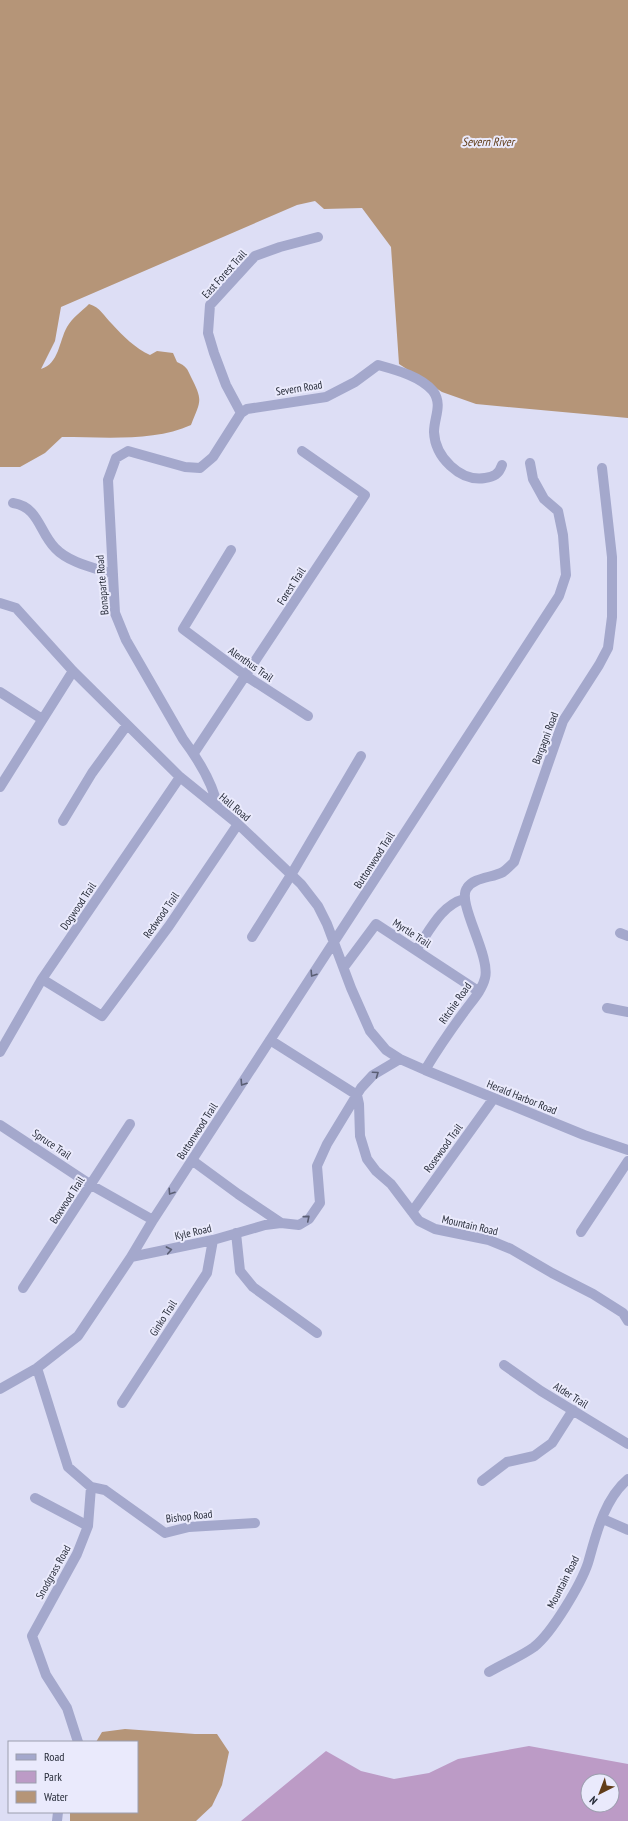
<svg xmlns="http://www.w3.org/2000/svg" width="628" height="1821" font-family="'PT Sans Narrow',sans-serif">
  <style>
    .green { fill: #bc9bc6; fill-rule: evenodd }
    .water { fill: #b59578 }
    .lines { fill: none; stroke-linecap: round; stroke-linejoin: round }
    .minor { stroke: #a4a8cc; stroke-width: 10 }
    .oneway { stroke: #5a5e74 }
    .labels { text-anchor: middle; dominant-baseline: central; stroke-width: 4; stroke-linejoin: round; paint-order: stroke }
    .street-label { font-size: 11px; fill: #282d3a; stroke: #eaeafc }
    .water-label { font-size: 12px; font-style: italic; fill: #613d19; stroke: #eaeafc }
  </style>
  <rect width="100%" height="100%" fill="#dddef5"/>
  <path class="green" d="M529,1746L628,1764V1821H241L326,1751L361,1771L394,1779L429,1773L458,1759ZM588,1781H612V1805H588Z"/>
  <path class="water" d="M0,0H628V418L476,404L442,392L399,364L391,247L362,208L324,209L315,201L297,205L61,307L55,341L41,369C59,364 59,341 67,327C72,318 82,311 89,304C100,307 104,316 112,324C123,336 135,348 150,355L157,351L173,353L177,362C186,366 187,368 191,377C203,401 201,400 191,425C155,442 102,437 62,437L45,453L20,467H0Z
    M125,1729L195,1734H217L229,1752L222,1785L212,1806L196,1821H70V1812H137V1742H96L102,1732Z"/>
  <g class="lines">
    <path class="minor" d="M241,413L226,385L214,353L208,333L210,305L255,256L280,247L318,237
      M13,503C39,507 39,532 55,548C69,563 95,568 113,574
      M231,550L183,629L246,676L308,716
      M0,603L16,608L73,671L180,777L238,824L301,884L318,906L327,924L351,988L370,1031L386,1050L400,1059L425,1070L584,1135L628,1150
      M0,692L42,719
      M194,753L365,495L302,451
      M0,787L73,671
      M218,808C213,783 198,759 183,739L126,640L115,613L108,480L116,458L128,451L185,467L200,468L213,457L241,413L247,409L326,397L355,382L378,365C396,370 420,376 433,391C443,405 434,417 434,432C435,457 460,482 485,478C494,477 499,474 502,465
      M63,821L92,773L127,725
      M620,933L628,936
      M252,937L291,875L361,756
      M416,950C429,932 441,905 464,899
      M344,967L376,924L478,991
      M42,979L102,1016L169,926L238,824
      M607,1008L628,1012
      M270,1040L357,1095
      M0,1052L42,979L180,777
      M425,1070C437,1050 450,1031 464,1012C471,1002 482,991 485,978C491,956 456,902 467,888C474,877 492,878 503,872C507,869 511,865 514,862L563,721L599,665L608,648L612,617V557L602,468
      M357,1095L359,1104L360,1136L367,1159L376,1171L391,1184L419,1221L435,1229L489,1240L511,1249L552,1273L593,1294L623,1313L628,1321
      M0,1125L91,1185L153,1220
      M193,1161L238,1194L281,1223
      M412,1212L494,1098
      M581,1232L628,1161
      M236,1233L240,1271L253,1287L317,1333
      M131,1257L213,1240L265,1225L281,1223L299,1225L309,1219L320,1203L317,1166L327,1144L361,1088L373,1075L400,1059
      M23,1288L130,1124
      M504,1365L541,1391L628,1444
      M37,1368L68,1467L91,1487L105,1490L165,1533L189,1527L255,1523
      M0,1389L37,1368L78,1336L131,1257L153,1220L559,596L566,575L563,535L558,511L544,499L533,479L530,463
      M122,1403L207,1273L213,1240
      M482,1481L507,1462L534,1456L552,1443L573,1410
      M35,1498L88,1526
      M603,1519L628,1530
      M489,1672C504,1663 520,1657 534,1647C552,1633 581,1584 588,1563C596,1535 604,1499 628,1479
      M78,1742L67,1708L46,1675L32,1636L77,1554L88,1526L91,1487
      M57,1821L58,1812"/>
  </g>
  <defs><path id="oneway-chevron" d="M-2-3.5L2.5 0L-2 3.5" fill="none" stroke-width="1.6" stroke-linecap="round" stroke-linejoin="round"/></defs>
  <g class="oneway">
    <use href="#oneway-chevron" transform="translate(313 974) rotate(123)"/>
    <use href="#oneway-chevron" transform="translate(376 1074) rotate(-35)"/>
    <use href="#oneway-chevron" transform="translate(243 1083) rotate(123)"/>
    <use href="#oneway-chevron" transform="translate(171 1192) rotate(124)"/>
    <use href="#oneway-chevron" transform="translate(307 1218) rotate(-40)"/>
    <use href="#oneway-chevron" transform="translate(169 1250) rotate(-11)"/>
  </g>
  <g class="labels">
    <g class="street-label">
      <text transform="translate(224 274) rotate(-48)">East Forest Trail</text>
      <text transform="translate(299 388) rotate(-9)">Severn Road</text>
      <text transform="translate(102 585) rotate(-95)">Bonaparte Road</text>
      <text transform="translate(291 586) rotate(-57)">Forest Trail</text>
      <text transform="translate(251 664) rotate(35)">Alenthus Trail</text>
      <text transform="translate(545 738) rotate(-69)">Bargagni Road</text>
      <text transform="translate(235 807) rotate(40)">Hall Road</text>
      <text transform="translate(374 860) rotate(-57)">Buttonwood Trail</text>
      <text transform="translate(78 906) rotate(-56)">Dogwood Trail</text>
      <text transform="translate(161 915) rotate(-55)">Redwood Trail</text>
      <text transform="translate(412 933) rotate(33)">Myrtle Trail</text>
      <text transform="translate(455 1003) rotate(-55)">Ritchie Road</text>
      <text transform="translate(522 1097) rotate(22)">Herald Harbor Road</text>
      <text transform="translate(197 1131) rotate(-57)">Buttonwood Trail</text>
      <text transform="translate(52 1144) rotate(34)">Spruce Trail</text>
      <text transform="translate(443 1148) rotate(-54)">Rosewood Trail</text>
      <text transform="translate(67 1200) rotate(-57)">Boxwood Trail</text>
      <text transform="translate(470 1225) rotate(13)">Mountain Road</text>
      <text transform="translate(193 1232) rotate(-13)">Kyle Road</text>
      <text transform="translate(163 1318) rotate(-57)">Ginko Trail</text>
      <text transform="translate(571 1395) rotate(32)">Alder Trail</text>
      <text transform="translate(189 1516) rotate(-6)">Bishop Road</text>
      <text transform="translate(53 1572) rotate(-61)">Snodgrass Road</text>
      <text transform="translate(563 1582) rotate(-63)">Mountain Road</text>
    </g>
    <g class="water-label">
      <text x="488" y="141">Severn River</text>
    </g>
  </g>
  <rect x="8" y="1741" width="130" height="72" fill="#eaeafc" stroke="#9c9eae"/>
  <rect x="16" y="1754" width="20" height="6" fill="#a4a8cc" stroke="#9c9eae"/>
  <text x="44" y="1761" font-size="12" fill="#282d3a">Road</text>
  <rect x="16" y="1771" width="20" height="12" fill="#bc9bc6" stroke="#9c9eae"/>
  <text x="44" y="1781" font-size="12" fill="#282d3a">Park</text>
  <rect x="16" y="1791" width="20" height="12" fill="#b59578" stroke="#9c9eae"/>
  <text x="44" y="1801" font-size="12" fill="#282d3a">Water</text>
  <g transform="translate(600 1793) rotate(222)"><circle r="19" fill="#eaeafc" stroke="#9c9eae"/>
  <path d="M0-3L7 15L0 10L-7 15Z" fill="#613d19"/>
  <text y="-6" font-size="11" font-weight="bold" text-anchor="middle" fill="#282d3a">N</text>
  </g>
</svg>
